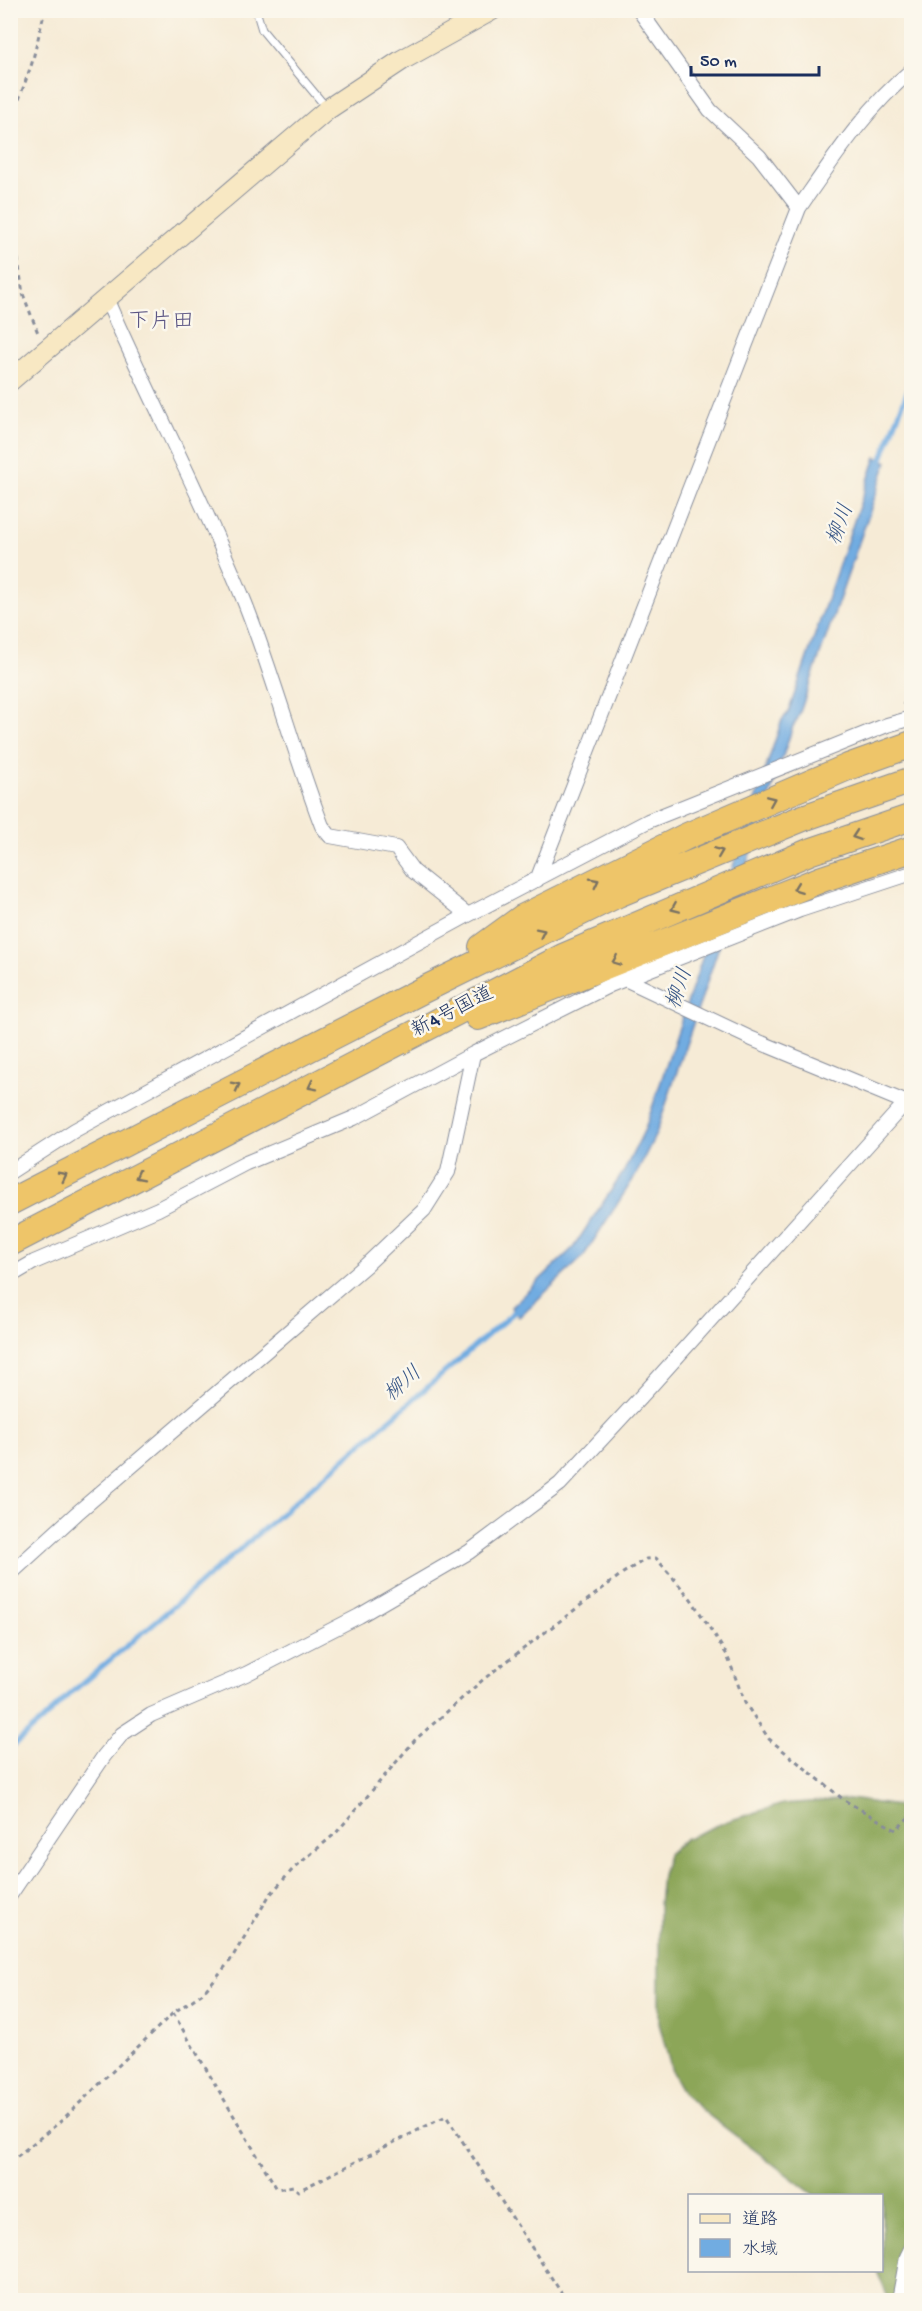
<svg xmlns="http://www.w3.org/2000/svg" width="922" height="2311" font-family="'Gochi Hand','Klee One',sans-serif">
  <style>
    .forest { fill: #8ca658; stroke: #546a5b; stroke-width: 1.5 }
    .water { fill: #71ace1; stroke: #466ea0; stroke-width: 1.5 }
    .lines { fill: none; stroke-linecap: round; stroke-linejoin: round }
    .stream { stroke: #71ace1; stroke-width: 5 }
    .lane-casing { stroke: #888d9a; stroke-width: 9 }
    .street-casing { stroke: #888d9a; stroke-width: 16 }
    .secondary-casing { stroke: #888d9a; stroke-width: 22 }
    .highway-casing { stroke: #888d9a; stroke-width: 28 }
    .path { stroke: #888d9a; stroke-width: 3; stroke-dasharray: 4.5 4.5; stroke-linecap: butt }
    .lane { stroke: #fff; stroke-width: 7 }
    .street { stroke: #fff; stroke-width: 14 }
    .secondary { stroke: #f8e8c3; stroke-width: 20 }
    .highway { stroke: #eec569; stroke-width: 26 }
    .oneway { stroke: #7a7263 }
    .labels { text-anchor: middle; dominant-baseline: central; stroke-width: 5; stroke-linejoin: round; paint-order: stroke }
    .street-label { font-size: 20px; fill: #1b2f5e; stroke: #fbf7ec }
    .water-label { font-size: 21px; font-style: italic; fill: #355485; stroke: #fbf7ec }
    .quarter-label { font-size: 22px; fill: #5b5584; stroke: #fbf7ec }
  </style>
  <rect width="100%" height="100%" fill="#fbf7ec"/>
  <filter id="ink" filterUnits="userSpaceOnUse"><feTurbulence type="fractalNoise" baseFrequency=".0167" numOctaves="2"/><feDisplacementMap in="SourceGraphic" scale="12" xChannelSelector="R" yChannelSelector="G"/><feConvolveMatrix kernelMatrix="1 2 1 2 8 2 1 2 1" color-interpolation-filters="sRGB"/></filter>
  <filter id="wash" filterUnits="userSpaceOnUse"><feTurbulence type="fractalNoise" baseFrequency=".008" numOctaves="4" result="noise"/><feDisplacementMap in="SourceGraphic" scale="24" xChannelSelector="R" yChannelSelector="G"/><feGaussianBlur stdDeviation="1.35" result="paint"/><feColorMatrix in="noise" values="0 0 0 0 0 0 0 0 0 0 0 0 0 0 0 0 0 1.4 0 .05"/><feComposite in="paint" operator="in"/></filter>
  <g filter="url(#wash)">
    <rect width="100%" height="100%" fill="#f6ebd6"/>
    <path class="forest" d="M850,1799L911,1808V2300H889L877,2271L882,2270V2196L814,2195L703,2111L684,2094L672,2072L659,2023V1904L662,1875L668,1854L685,1839L728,1821L783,1804Z"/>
    <path class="water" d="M876,457L887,462L798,718L793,726L656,1134L634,1178L583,1257L519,1317L511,1307L573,1248L624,1171L645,1129L782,720L788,713Z"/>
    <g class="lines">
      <path class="stream" d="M880,464L912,379
        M10,1748L42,1721L66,1697L187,1595L519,1308"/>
    </g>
  </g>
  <g filter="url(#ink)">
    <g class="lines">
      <g class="lane-casing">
        <path id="lane" d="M256,10L262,30L326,107"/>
      </g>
      <g class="street-casing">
        <path id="street" d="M639,10L710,110L759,156L799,208
          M107,296L109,305C153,405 204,501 245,603C274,676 294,753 322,826L330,836L396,848L413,871L468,915
          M537,880L799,208C833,159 865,109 912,70
          M625,979L752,1039L912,1105
          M10,1172L75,1130L468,915L648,821L887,725L912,718
          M10,1276L34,1262L158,1209L246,1163L354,1118L473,1054L610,985L800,910L912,873
          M10,1574L77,1513L366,1265L424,1210L448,1172L473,1054
          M10,1895L104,1756L122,1734L151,1715L246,1674L359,1616L469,1552L560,1484L649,1388L907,1101
          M899,2300L907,2257L912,2247"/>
      </g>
      <g class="secondary-casing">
        <path id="secondary" d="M10,381L328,109L402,60L492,10"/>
      </g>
      <g class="highway-casing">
        <path id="highway" d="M482,947L522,918L687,836L848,767L912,744
          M478,1017L822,879L912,849
          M10,1202L421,991L618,894L803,818L912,780
          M10,1243L563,957L809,852L912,817"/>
      </g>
      <path class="path" d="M10,14L17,10
        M10,125L32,63L45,10
        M10,205L23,294L38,333
        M903,705L912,693
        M173,2013L277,2189L293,2186L298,2191L446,2116L566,2300
        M10,2162L61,2121L173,2013L203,1993L230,1961L269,1896L293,1869L336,1833L415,1740L485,1678L623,1573L646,1559L656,1558L691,1599L727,1655L745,1703L769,1739L844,1800L896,1830L912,1814"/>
      <use href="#lane" class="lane"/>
      <use href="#street" class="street"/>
      <use href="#secondary" class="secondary"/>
      <use href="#highway" class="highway"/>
    </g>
    <defs><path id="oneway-chevron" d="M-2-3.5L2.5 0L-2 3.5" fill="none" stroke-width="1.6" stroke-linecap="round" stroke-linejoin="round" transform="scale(1.5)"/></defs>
    <g class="oneway">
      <use href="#oneway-chevron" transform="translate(771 800) rotate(-23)"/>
      <use href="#oneway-chevron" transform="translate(856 836) rotate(161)"/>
      <use href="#oneway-chevron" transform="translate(719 852) rotate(-22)"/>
      <use href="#oneway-chevron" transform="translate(595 882) rotate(-27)"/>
      <use href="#oneway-chevron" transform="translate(797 888) rotate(159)"/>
      <use href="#oneway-chevron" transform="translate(675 908) rotate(157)"/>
      <use href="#oneway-chevron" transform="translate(541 932) rotate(-26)"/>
      <use href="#oneway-chevron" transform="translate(616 961) rotate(158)"/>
      <use href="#oneway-chevron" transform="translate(236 1086) rotate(-27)"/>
      <use href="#oneway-chevron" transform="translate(312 1086) rotate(153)"/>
      <use href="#oneway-chevron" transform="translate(63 1176) rotate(-27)"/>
      <use href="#oneway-chevron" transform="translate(139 1176) rotate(153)"/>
    </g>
  </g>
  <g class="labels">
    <g class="street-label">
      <text transform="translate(453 1013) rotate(-27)">新4号国道</text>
    </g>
    <g class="water-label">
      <text transform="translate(842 525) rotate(-70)">柳川</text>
      <text transform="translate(681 989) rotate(-71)">柳川</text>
      <text transform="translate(404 1385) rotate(-41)">柳川</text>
    </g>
    <g class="quarter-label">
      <text x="161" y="323">下片田</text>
    </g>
  </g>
  <rect width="922" height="2311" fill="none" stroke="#fbf7ec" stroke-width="36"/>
  <rect x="688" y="2194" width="195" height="78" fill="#fbf7ec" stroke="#a1a7b3" stroke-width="1.5"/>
  <rect x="700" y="2214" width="30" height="9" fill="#f8e8c3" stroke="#a1a7b3" stroke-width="1.5"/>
  <text x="742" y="2224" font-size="18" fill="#1b2f5e">道路</text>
  <rect x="700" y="2239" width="30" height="18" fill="#71ace1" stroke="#a1a7b3" stroke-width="1.5"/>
  <text x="742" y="2254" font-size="18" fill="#1b2f5e">水域</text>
  <path d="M691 66v9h128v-9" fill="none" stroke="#1b2f5e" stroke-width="3"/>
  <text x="700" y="66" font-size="18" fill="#1b2f5e" stroke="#fbf7ec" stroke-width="4.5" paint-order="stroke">50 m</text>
</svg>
